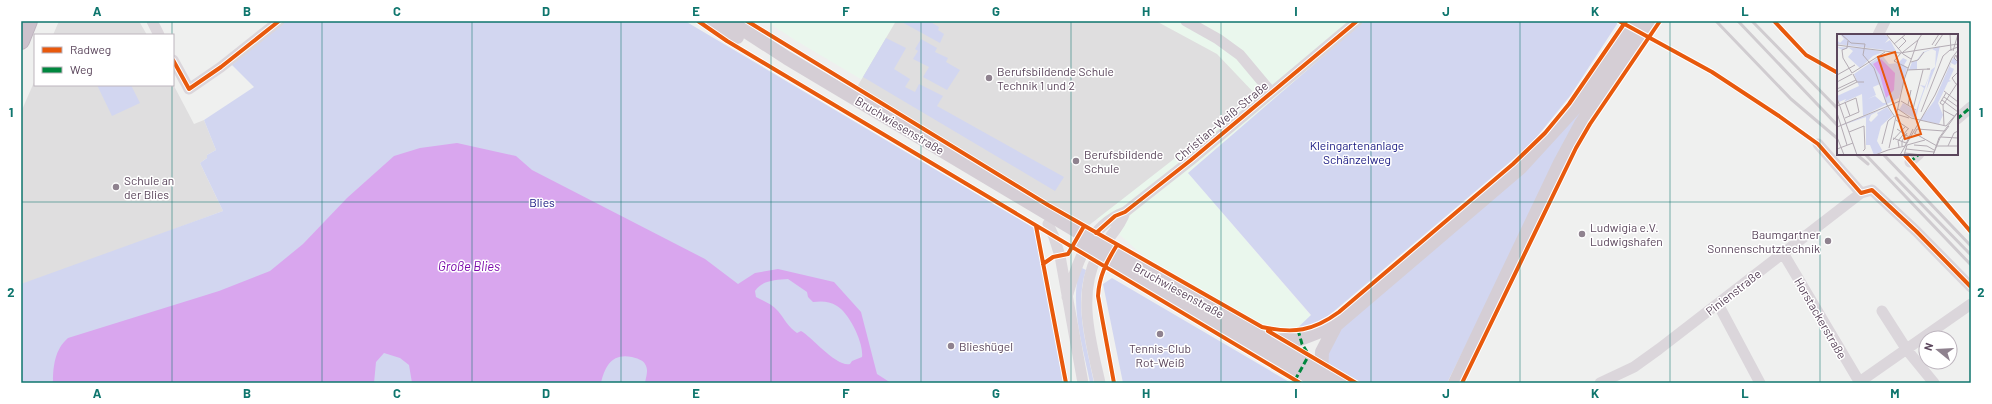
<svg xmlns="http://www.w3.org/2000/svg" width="1992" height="404" font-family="Barlow,sans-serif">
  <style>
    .commercial { fill: #eaf7ed }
    .education { fill: #dfdedf }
    .green { fill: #d2d6f0 }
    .water { fill: #d9a6ee; fill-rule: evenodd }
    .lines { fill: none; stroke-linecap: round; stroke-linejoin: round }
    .highway-casing { stroke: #bfb4bf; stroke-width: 18 }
    .minor { stroke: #dbd6db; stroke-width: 11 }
    .major { stroke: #d5ced5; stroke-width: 14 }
    .highway { stroke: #ccc2cc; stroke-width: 16 }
    .rail { stroke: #d0ccd0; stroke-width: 3 }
    .quiet { stroke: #00873e; stroke-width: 3; stroke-dasharray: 6 3; stroke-linecap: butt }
    .cycleway-casing { stroke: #fff; stroke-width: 6 }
    .cycleway { stroke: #e8590c; stroke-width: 4 }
    .grid { fill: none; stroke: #0f766e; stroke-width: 1; stroke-opacity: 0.55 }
    .poi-dot { fill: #8f828f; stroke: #fff; stroke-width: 1.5 }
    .labels { text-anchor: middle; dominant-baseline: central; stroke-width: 3; stroke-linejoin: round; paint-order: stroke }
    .poi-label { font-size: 12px; fill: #5b465c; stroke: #fff; text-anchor: start }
    .street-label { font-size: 12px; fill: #5b465c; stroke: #fff }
    .park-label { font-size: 12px; fill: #15157f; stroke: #fff }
    .water-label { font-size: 13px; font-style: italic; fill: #7c09ab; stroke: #fff }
    .inset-road { fill: none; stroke: #b4acb4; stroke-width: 1 }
    .view { fill: #e8590c; fill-opacity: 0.15; stroke: #e8590c; stroke-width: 2 }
    .inset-edge { fill: none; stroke: #5b465c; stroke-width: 2 }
    .neatline { fill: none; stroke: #0f766e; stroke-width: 1.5 }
    .grid-label { font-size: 13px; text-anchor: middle; font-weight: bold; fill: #0f766e }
  </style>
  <rect width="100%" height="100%" fill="#eff0ef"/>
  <path class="commercial" d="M766,21H1364L1188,173L1311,316L1284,340L1270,341L1189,296L1112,228L795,40Z"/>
  <path class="education" d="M59,21H139L147,35H53Z
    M896,21H1156L1217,54L1256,95L1088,226L857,87Z
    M35,80V85L173,84L194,124L204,120L216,150L207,155V158L200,163L223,211L21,286V112Z"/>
  <path class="green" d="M284,21H685L1034,228L1064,383H21V284L223,211L200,163L207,158V155L216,150L204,120L254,87L232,65Z
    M900,21H929L939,27L938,30L944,34L940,43Z
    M1364,21H1619L1570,96L1531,144L1313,329L1288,337L1311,315L1188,173Z
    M886,38L906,48L894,69L910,79L905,87L915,92L919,84L943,96L937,106L1064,177L1055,191L863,77Z
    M921,39L937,48L935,52L948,58L946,62L960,70L947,90L923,77L929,67L913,59L918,51L915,49Z
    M97,85H131L140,103L112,116Z
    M1581,111L1582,113L1447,383H1362L1326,362L1335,332Z
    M1080,267L1086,270C1074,306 1087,347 1094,383H1090C1083,346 1069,305 1080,267Z
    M1112,278L1291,383H1123L1103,284Z"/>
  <path class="water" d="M457,143L516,156L532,170L705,259L738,284L755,273L778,269L834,282L861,312L877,374L891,383H645C646,377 649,370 645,364C643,360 636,358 632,357C612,353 605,366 601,383H412L409,365L400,358L384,353L376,362L374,383H53C53,366 55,349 68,338L219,291L270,271L303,244L347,198L394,156L420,148ZM788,279L807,292L808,297L813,302C822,301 829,301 837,306C849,313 864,343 862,357L852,361L850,364C836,367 812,337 801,331L797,333C788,327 784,318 778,311C772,304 763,301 756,297L755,291C762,280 776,280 788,279Z"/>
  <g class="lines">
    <g class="highway-casing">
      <path id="highway" d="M21,41L29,21"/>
    </g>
    <path class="minor" d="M152,21L159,35
      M1186,21L1218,39L1240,55L1271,92
      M1878,35L1885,21
      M173,60L189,89L221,67L279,21
      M1957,119L1971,107
      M1818,144L1861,193L1872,190L1916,231L1971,287
      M1910,162L1919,154
      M1048,224L1054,237L1060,256L1083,383
      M1783,253L1860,383
      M1067,297C1077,262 1089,226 1125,212L1191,160L1357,21
      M1718,304L1760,383
      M1882,311L1907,350L1934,383
      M1100,383C1091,342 1077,296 1097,256C1105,240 1120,229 1125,212
      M1600,383L1634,367L1659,349L1861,193
      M1858,383L1971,304"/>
    <path class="major" d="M713,21L737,37
      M730,21L787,58L1102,246L1341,383
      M1082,245L1315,383
      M1270,341L1300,339L1336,325L1520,168L1575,108L1635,21
      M1321,377L1322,352L1336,325
      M1455,383L1560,163L1581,124L1651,21"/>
    <use href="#highway" class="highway"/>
    <path class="rail" d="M1716,21L1791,99L1838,139
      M1738,21L1838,126
      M1752,21L1838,109
      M1856,154L1868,164
      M1865,154L1971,265
      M1883,154L1971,246
      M1896,178L1971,255"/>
    <path class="quiet" d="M1957,119L1971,107
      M1910,162L1919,154
      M1298,330L1302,344L1307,352
      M1295,380L1309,355"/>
    <g class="cycleway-casing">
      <path id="cycleway" d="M698,21L727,41L1300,383
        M747,21L1048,205L1262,327C1294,334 1313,331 1339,312L1513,164L1545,133L1569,104L1626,21
        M1619,21L1712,72L1779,116L1818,144L1861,193L1872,190L1916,231L1971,287
        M1774,21L1806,55L1838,73
        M173,60L189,89L221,67L279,21
        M1904,154L1971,232
        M1036,226L1066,383
        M1096,233L1115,216L1125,212L1191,160L1357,21
        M1043,264L1053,257L1068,254L1084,226
        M1268,331L1356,383
        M1114,383L1098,296C1099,276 1107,261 1117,245
        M1462,383L1576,148L1590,124L1660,21"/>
    </g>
    <use href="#cycleway" class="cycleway"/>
  </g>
  <path class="grid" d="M172,21V35M322,21V383M472,21V383M621,21V383M771,21V383M921,21V383M1071,21V383M1221,21V383M1371,21V383M1520,21V383M1670,21V383M1820,21V383M172,85V383M21,202H1971"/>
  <g class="poi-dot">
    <circle cx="989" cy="78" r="4"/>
    <circle cx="1076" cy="161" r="4"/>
    <circle cx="116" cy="187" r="4"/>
    <circle cx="1582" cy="234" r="4"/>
    <circle cx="1828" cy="241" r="4"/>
    <circle cx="1160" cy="334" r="4"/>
    <circle cx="951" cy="346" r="4"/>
  </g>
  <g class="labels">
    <g class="poi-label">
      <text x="997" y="71">Berufsbildende Schule<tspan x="997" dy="14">Technik 1 und 2</tspan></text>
      <text x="1084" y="154">Berufsbildende<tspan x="1084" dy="14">Schule</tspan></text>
      <text x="124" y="180">Schule an<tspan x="124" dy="14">der Blies</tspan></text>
      <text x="1590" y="227">Ludwigia e.V.<tspan x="1590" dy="14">Ludwigshafen</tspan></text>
      <text x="1820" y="234" text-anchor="end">Baumgartner<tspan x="1820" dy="14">Sonnenschutztechnik</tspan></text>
      <text x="959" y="346">Blieshügel</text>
      <text x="1160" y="348" text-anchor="middle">Tennis-Club<tspan x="1160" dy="14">Rot-Weiß</tspan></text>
    </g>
    <g class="street-label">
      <text transform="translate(1221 121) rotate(-40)">Christian-Weiß-Straße</text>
      <text transform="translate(900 125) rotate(31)">Bruchwiesenstraße</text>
      <text transform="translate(1179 290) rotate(29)">Bruchwiesenstraße</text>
      <text transform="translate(1733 292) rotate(-38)">Pinienstraße</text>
      <text transform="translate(1821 318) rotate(60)">Horstackerstraße</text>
    </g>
    <g class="park-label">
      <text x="1357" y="145">Kleingartenanlage<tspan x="1357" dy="14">Schänzelweg</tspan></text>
      <text x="542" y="202">Blies</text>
    </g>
    <g class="water-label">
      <text x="469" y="266">Große Blies</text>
    </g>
  </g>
  <g transform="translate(1837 34)">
    <rect width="121" height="121" fill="#eff0ef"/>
    <path d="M3,0H47L52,4L48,9L53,6L59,17L63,18L0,10V6L3,9L7,5ZM103,12L98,34L89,57L94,36L98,33L99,17L95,15L86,19L80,27V36H72L75,28L79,27L86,18ZM0,13L26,14L46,18L36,22L23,34L11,23L16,17L12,14L5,16ZM120,19L117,23L121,28L118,31L114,29L113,33L117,35L112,46L114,47L111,48L101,69L106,81L102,90L83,86L97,67L115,26ZM45,21L52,30L61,29L66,24L70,26L67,31L70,34L62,64L26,82L25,60L7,68L9,65L2,68L0,62L22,52L17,40ZM43,50L49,69H46L38,62L31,65L39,61L36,53ZM94,37L82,71L79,85L62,76L66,69L79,77L87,54L83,51L88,52ZM50,73L56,81L44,92L40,107L45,116L44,118L37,121L33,111H29V83L0,93L45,75L34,81L32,86L34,88L41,81L40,79Z" fill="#d2d6f0" fill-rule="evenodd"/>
    <path d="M44,25L58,39L57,56L49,64L43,41L36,30Z" fill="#d9a6ee"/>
    <path class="inset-road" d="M4,0L14,9L28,10L26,21L37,34L50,71L58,83M49,0L66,20L74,25M113,0L114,17M57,10L69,0M0,11L63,19L121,10M95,11L102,0M98,12L106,0M61,15L69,7L65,3M5,16L6,24L15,39M5,16L10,14L11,7M116,17L121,0M66,18L81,6M64,19L57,27L71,34M120,27L117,24L119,21L121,27M74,28L81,26L87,18M70,36L93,35H90M15,39L48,18M16,40L20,48H27M0,41L18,31M0,48L15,40M119,50L115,44L121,38M0,55L19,46M107,57L121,68M0,58L20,48M107,63L121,73M0,64L20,121M105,66L121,78M64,67L79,76M8,68L13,82M71,71L74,56M106,71L121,48M0,72L19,64L22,78L8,84M61,75L74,84L109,92L121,78M76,75L86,36M106,76L117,82M84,78L106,22L113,16L121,13M0,79L10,111M59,80L72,84M59,86L72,95M107,91L106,71L103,69L109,59M0,93L63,67M60,95L72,103M12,98L27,92L28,115L26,117M77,99L100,112H121M78,99L80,95L107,97M0,103L7,121M104,103L121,104M56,104L69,109M56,106L68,93M45,110L51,87L57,82M77,111L90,112L97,116M65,112V107L70,99M111,112L117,99L121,97M62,113L61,107L71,95M52,114L67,46L81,6L85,0M0,115L16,109M69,115L97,118M51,116L68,112L76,95M68,119L85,121M38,121L51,116M63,121L98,61L115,24L121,16M67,121L70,111L88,106M96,121L103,104L112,92M96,121L102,104L121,78"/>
    <path class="view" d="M58,18L84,100L68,105L41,23Z"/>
    <rect width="121" height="121" class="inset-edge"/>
  </g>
  <rect width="1992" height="404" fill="none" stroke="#ffffff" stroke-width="44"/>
  <rect x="34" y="34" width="140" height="52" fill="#ffffff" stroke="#bdb5be"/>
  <rect x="42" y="47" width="20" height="6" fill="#e8590c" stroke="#bdb5be"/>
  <text x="70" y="54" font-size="12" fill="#5b465c">Radweg</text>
  <rect x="42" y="67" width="20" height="6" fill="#00873e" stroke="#bdb5be"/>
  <text x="70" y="74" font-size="12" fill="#5b465c">Weg</text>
  <g transform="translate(1938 350) rotate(288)"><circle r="19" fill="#ffffff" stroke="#bdb5be"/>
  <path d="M0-3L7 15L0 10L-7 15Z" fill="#8f828f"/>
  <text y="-6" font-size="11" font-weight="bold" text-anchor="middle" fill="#5b465c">N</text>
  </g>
  <rect x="22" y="22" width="1948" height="360" class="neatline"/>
  <g class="grid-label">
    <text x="97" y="16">A</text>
    <text x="247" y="16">B</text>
    <text x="397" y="16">C</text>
    <text x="546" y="16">D</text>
    <text x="696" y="16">E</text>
    <text x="846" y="16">F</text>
    <text x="996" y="16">G</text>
    <text x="1146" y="16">H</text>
    <text x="1296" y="16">I</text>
    <text x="1446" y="16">J</text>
    <text x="1595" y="16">K</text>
    <text x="1745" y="16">L</text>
    <text x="1895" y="16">M</text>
    <text x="11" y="117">1</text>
    <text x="1981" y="117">1</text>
    <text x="11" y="297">2</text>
    <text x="1981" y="297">2</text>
    <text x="97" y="398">A</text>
    <text x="247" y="398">B</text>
    <text x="397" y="398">C</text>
    <text x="546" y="398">D</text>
    <text x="696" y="398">E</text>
    <text x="846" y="398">F</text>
    <text x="996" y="398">G</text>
    <text x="1146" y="398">H</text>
    <text x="1296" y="398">I</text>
    <text x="1446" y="398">J</text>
    <text x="1595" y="398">K</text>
    <text x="1745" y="398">L</text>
    <text x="1895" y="398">M</text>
  </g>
</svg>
